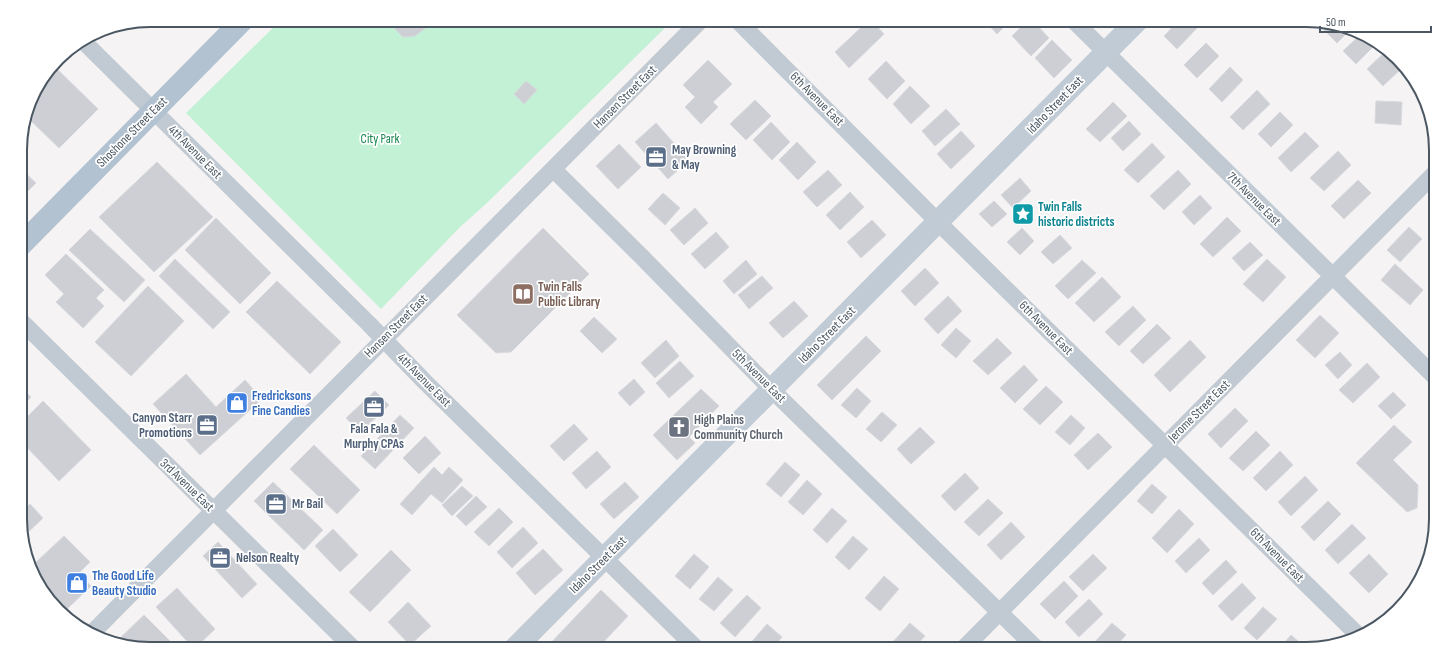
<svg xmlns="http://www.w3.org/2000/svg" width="1456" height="669" font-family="'Sofia Sans Condensed',sans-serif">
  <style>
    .green { fill: #c3f1d5 }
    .building { fill: #cdcfd5; stroke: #d7d9de }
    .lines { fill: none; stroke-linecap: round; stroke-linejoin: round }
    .street { stroke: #c1cad2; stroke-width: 17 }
    .secondary { stroke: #c1cbd6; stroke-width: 22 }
    .primary { stroke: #b3c2d1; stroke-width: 22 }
    .labels { text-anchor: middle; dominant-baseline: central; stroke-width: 3.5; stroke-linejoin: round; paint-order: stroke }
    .street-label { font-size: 13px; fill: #4a5661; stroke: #fff }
    .park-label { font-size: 13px; fill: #17864f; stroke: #fff }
    .service-label { font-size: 13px; font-weight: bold; fill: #4e5e75; stroke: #fff; text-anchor: start }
    .culture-label { font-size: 13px; font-weight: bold; fill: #0d838f; stroke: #fff; text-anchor: start }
    .education-label { font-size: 13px; font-weight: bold; fill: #785e54; stroke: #fff; text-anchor: start }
    .shop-label { font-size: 13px; font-weight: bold; fill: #366cbe; stroke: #fff; text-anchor: start }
    .worship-label { font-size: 13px; font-weight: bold; fill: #5b616d; stroke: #fff; text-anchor: start }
    .rim { fill: none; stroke: #4a5661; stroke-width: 2 }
  </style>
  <rect width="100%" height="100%" fill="#f5f3f3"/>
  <path class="green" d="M281,20H673L488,202L460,227L381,309L186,113Z"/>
  <path class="building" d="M394,20H421L427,27L415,36L403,37L395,29Z
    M869,20H871L884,34L849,68L835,52Z
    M984,20H1011L997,34Z
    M1028,20H1032L1049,38L1031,56L1012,36Z
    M1179,20H1191L1198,27L1177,49L1164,36Z
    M1330,25L1351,29L1337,43L1324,30Z
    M1361,34L1375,45L1356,64L1343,51Z
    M1052,40L1072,60L1054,78L1035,58Z
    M1206,43L1219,56L1197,78L1184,65Z
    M1385,52L1403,67L1383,86L1367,69Z
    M708,60L732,84L713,102L718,107L701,124L685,107L695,97L683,85Z
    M886,61L905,81L887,99L868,79Z
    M54,66L98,109L59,148L27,117L33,93Z
    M1230,67L1243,80L1222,102L1209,89Z
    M526,81L537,90L524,104L514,94Z
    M910,86L930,106L911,124L893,104Z
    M1257,90L1270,104L1243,130L1230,117Z
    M755,100L771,116L746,140L730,124Z
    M1376,101L1402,102L1401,125L1375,123Z
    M1113,102L1127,116L1100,142L1086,129Z
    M946,109L960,124L935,146L922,131Z
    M1280,112L1293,125L1271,147L1258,134Z
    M1129,121L1141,134L1123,151L1111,138Z
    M771,122L790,142L772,160L753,140Z
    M656,123L689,160L668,179L635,142Z
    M961,131L975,146L951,169L937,154Z
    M1305,132L1319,146L1291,172L1278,158Z
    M797,142L816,162L798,180L779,160Z
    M1152,143L1165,157L1138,183L1124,170Z
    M619,144L641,167L618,189L596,166Z
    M1338,151L1351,165L1324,191L1310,178Z
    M157,162L213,217L154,272L99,217Z
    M20,168L36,183L20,199Z
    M828,170L842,185L817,207L803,192Z
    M1178,170L1191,184L1164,210L1150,196Z
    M1020,178L1031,191L1013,208L1001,195Z
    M1358,180L1371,193L1344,219L1331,206Z
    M850,192L864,207L840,230L826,215Z
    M663,193L680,208L665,225L648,209Z
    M1200,195L1212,208L1194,225L1182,212Z
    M994,201L1007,214L992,227L979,214Z
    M695,208L708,223L684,245L670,230Z
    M1227,217L1241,231L1213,257L1200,244Z
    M216,218L271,273L240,304L185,250Z
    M872,220L886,235L861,258L847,242Z
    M1409,227L1422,239L1400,262L1387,250Z
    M543,228L589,274L511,352L496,353L457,315Z
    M1022,228L1034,241L1020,255L1007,242Z
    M90,229L145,280L124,302L69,250Z
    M716,232L729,247L705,269L691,254Z
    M1060,235L1072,248L1053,264L1041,252Z
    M1250,242L1263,255L1244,271L1232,258Z
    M66,254L104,290L96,298L104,306L83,328L56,302L64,294L45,275Z
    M175,259L230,312L213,329L159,276Z
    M1267,259L1286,277L1263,302L1243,284Z
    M746,260L757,274L734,294L723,281Z
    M1082,260L1096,273L1068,299L1055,286Z
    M1395,264L1423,290L1410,305L1381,280Z
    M925,268L939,283L915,306L901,291Z
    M762,276L773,288L749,309L738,295Z
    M1102,277L1121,297L1094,322L1075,303Z
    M277,281L341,342L310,374L246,312Z
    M148,286L184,321L131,376L95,342Z
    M948,296L962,311L938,334L924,319Z
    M794,301L808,316L783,338L769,323Z
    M1133,306L1146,320L1119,346L1105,332Z
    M1320,315L1339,333L1315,358L1296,340Z
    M594,317L617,339L602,353L580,331Z
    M1157,324L1171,338L1143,364L1130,351Z
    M956,328L971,341L956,358L941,345Z
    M866,336L881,351L832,400L817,385Z
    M997,338L1012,353L988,375L973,361Z
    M666,340L679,356L655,378L641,363Z
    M1190,340L1206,357L1170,392L1154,375Z
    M1340,352L1352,365L1338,379L1325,365Z
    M680,361L694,376L669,398L656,383Z
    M1367,363L1380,377L1353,403L1339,390Z
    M1024,365L1038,380L1015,403L1000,388Z
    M186,374L216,407L245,380L262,399L200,455L153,404Z
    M634,379L645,392L630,406L618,393Z
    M1046,386L1063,402L1040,425L1023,409Z
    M21,387L31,397L21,408Z
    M857,388L871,401L856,418L841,405Z
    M701,389L719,406L689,437L695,443L677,460L653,435Z
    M375,391L389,405L360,433L346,418Z
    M1393,392L1406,405L1391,419L1378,406Z
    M43,401L91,450L59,481L21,441V423Z
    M1235,408L1248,421L1221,448L1208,434Z
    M882,412L897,425L881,442L866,429Z
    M400,415L414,428L375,469L361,456Z
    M1071,415L1085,428L1070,445L1055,432Z
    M574,424L588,439L564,461L550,446Z
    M1394,425L1412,442L1393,460L1418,485L1417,508L1407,512L1356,463Z
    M920,427L935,442L911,464L897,449Z
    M1256,431L1270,445L1243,471L1229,458Z
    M1098,433L1112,447L1088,470L1074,455Z
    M425,436L441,453L419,474L403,458Z
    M314,445L360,490L337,514L290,469Z
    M597,451L611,467L586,489L572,473Z
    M1280,451L1293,465L1266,491L1253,478Z
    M785,462L800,475L781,497L766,484Z
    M434,467L442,475L449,467L463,480L442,503L431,494L412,515L400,504Z
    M965,473L979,488L955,511L941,496Z
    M1305,476L1318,490L1291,516L1278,502Z
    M807,480L822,494L803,515L788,502Z
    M273,482L323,530L304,550L254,501Z
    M625,482L639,497L614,519L600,504Z
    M1152,484L1167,497L1152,514L1137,501Z
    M462,486L473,496L452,516L442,505Z
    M476,496L487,507L466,526L456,516Z
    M988,499L1003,513L979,536L964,522Z
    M1328,501L1341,514L1314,541L1301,527Z
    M30,504L43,518L22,538L21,512Z
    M499,508L513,522L489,546L474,532Z
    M832,508L847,521L827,543L813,530Z
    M1179,509L1194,524L1167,553L1152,538Z
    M1011,522L1025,537L1001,560L987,545Z
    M1352,524L1366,538L1338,564L1325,550Z
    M523,527L538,543L512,568L497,552Z
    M333,529L358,555L340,572L315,546Z
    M64,536L90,562L79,573L91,586L64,612L47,598L33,565Z
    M853,536L868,549L849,570L835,557Z
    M1199,538L1210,550L1186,573L1175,561Z
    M218,542L257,584L242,598L203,556Z
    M543,549L563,570L535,595L516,573Z
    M391,550L411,570L370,612L349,592Z
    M694,554L709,567L690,589L675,576Z
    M1093,554L1107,568L1083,591L1069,577Z
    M1369,554L1388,574L1369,593L1349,573Z
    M1226,560L1237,572L1213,595L1202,583Z
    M884,576L899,589L880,611L865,598Z
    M718,577L733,590L714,611L699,599Z
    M1064,581L1078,596L1055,619L1040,604Z
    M1242,583L1256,598L1232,621L1218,606Z
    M177,588L215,629L194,649L156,607Z
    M601,590L628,616L597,649H545Z
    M747,595L761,608L735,637L720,623Z
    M1089,599L1103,614L1079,637L1065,622Z
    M408,602L431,626L410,645L388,622Z
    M1263,607L1277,619L1257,640L1244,628Z
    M144,615L178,649H150L116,642Z
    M910,623L925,636L913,649H896L891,644Z
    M1112,623L1126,635L1113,649H1098L1093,644Z
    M767,624L782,637L772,649H752L748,646Z
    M1291,635L1306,648L1305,649H1279Z"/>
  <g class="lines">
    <path class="street" d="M737,20L950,234L1357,634
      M1073,20L1436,378
      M83,41L369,324L426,383L697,649
      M553,169L641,256L772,390L1037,649
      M21,321L354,649
      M92,633L701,20
      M963,649L1435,173"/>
    <path class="secondary" d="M514,649C723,440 929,229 1138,20"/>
    <path class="primary" d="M21,245L243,20"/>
  </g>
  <defs>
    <g id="office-square" transform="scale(1.15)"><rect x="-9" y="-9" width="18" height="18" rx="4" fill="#5c6f8a" stroke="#fff"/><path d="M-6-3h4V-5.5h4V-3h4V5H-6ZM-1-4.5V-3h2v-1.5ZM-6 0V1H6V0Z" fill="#fff"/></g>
    <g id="sight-square" transform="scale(1.15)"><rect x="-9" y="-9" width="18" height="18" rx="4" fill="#0f9aa8" stroke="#fff"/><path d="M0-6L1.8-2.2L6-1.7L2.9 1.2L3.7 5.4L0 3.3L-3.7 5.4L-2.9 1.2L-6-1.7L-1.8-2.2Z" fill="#fff"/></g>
    <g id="library-square" transform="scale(1.15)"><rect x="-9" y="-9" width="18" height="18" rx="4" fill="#8d6e63" stroke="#fff"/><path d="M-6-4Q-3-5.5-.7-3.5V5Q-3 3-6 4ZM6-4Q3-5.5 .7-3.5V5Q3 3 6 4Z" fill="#fff"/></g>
    <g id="shop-square" transform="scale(1.15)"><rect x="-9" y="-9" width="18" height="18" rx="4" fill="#3f7fe0" stroke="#fff"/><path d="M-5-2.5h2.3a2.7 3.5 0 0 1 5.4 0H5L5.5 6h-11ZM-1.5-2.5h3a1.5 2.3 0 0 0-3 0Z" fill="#fff"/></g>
    <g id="church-square" transform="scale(1.15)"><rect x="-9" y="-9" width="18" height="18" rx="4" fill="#6b7280" stroke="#fff"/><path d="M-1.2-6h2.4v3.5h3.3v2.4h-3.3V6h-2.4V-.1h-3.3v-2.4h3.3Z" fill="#fff"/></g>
  </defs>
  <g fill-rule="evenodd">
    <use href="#office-square" x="656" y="157"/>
    <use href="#sight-square" x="1023" y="214"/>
    <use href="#library-square" x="523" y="294"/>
    <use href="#shop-square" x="237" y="403"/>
    <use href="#office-square" x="374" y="407"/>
    <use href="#office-square" x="207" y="425"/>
    <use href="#church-square" x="679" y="427"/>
    <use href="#office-square" x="276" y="504"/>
    <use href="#office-square" x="220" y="558"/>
    <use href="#shop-square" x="77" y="583"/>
  </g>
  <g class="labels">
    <g class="street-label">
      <text transform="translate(625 97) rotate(-45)">Hansen Street East</text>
      <text transform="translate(817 99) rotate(45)">6th Avenue East</text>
      <text transform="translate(1055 105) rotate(-46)">Idaho Street East</text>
      <text transform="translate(132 132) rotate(-45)">Shoshone Street East</text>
      <text transform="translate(195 152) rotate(45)">4th Avenue East</text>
      <text transform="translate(1254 199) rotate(45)">7th Avenue East</text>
      <text transform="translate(396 326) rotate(-45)">Hansen Street East</text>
      <text transform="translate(1046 328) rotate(45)">6th Avenue East</text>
      <text transform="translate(827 335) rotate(-45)">Idaho Street East</text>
      <text transform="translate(759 376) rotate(45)">5th Avenue East</text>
      <text transform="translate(424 380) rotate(45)">4th Avenue East</text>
      <text transform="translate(1199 411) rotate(-45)">Jerome Street East</text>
      <text transform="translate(187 485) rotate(44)">3rd Avenue East</text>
      <text transform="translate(1277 555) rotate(45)">6th Avenue East</text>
      <text transform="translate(598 565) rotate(-45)">Idaho Street East</text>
    </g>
    <g class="park-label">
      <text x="380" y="139">City Park</text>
    </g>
    <g class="service-label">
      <text x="672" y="150">May Browning<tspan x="672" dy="15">&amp; May</tspan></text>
      <text x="192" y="418" text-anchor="end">Canyon Starr<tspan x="192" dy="15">Promotions</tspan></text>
      <text x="374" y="429" text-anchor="middle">Fala Fala &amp;<tspan x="374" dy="15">Murphy CPAs</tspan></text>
      <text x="292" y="504">Mr Bail</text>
      <text x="236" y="558">Nelson Realty</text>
    </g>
    <g class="culture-label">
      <text x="1038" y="207">Twin Falls<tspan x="1038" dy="15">historic districts</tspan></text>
    </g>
    <g class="education-label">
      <text x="538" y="287">Twin Falls<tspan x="538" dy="15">Public Library</tspan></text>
    </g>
    <g class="shop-label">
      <text x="252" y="396">Fredricksons<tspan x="252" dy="15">Fine Candies</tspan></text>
      <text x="92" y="576">The Good Life<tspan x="92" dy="15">Beauty Studio</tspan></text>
    </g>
    <g class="worship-label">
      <text x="694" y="420">High Plains<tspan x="694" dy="15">Community Church</tspan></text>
    </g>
  </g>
  <path d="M0 0H1456V669H0ZM150 27H1306A123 123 0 0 1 1429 150V519A123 123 0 0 1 1306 642H150A123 123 0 0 1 27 519V150A123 123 0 0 1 150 27Z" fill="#fff" fill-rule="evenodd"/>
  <path class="rim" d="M150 27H1306A123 123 0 0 1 1429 150V519A123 123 0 0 1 1306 642H150A123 123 0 0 1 27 519V150A123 123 0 0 1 150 27Z"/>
  <path d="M1320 26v6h111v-6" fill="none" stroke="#4a5661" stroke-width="2"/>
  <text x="1326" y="26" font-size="12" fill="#4a5661" stroke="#ffffff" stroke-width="3" paint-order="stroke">50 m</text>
</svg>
